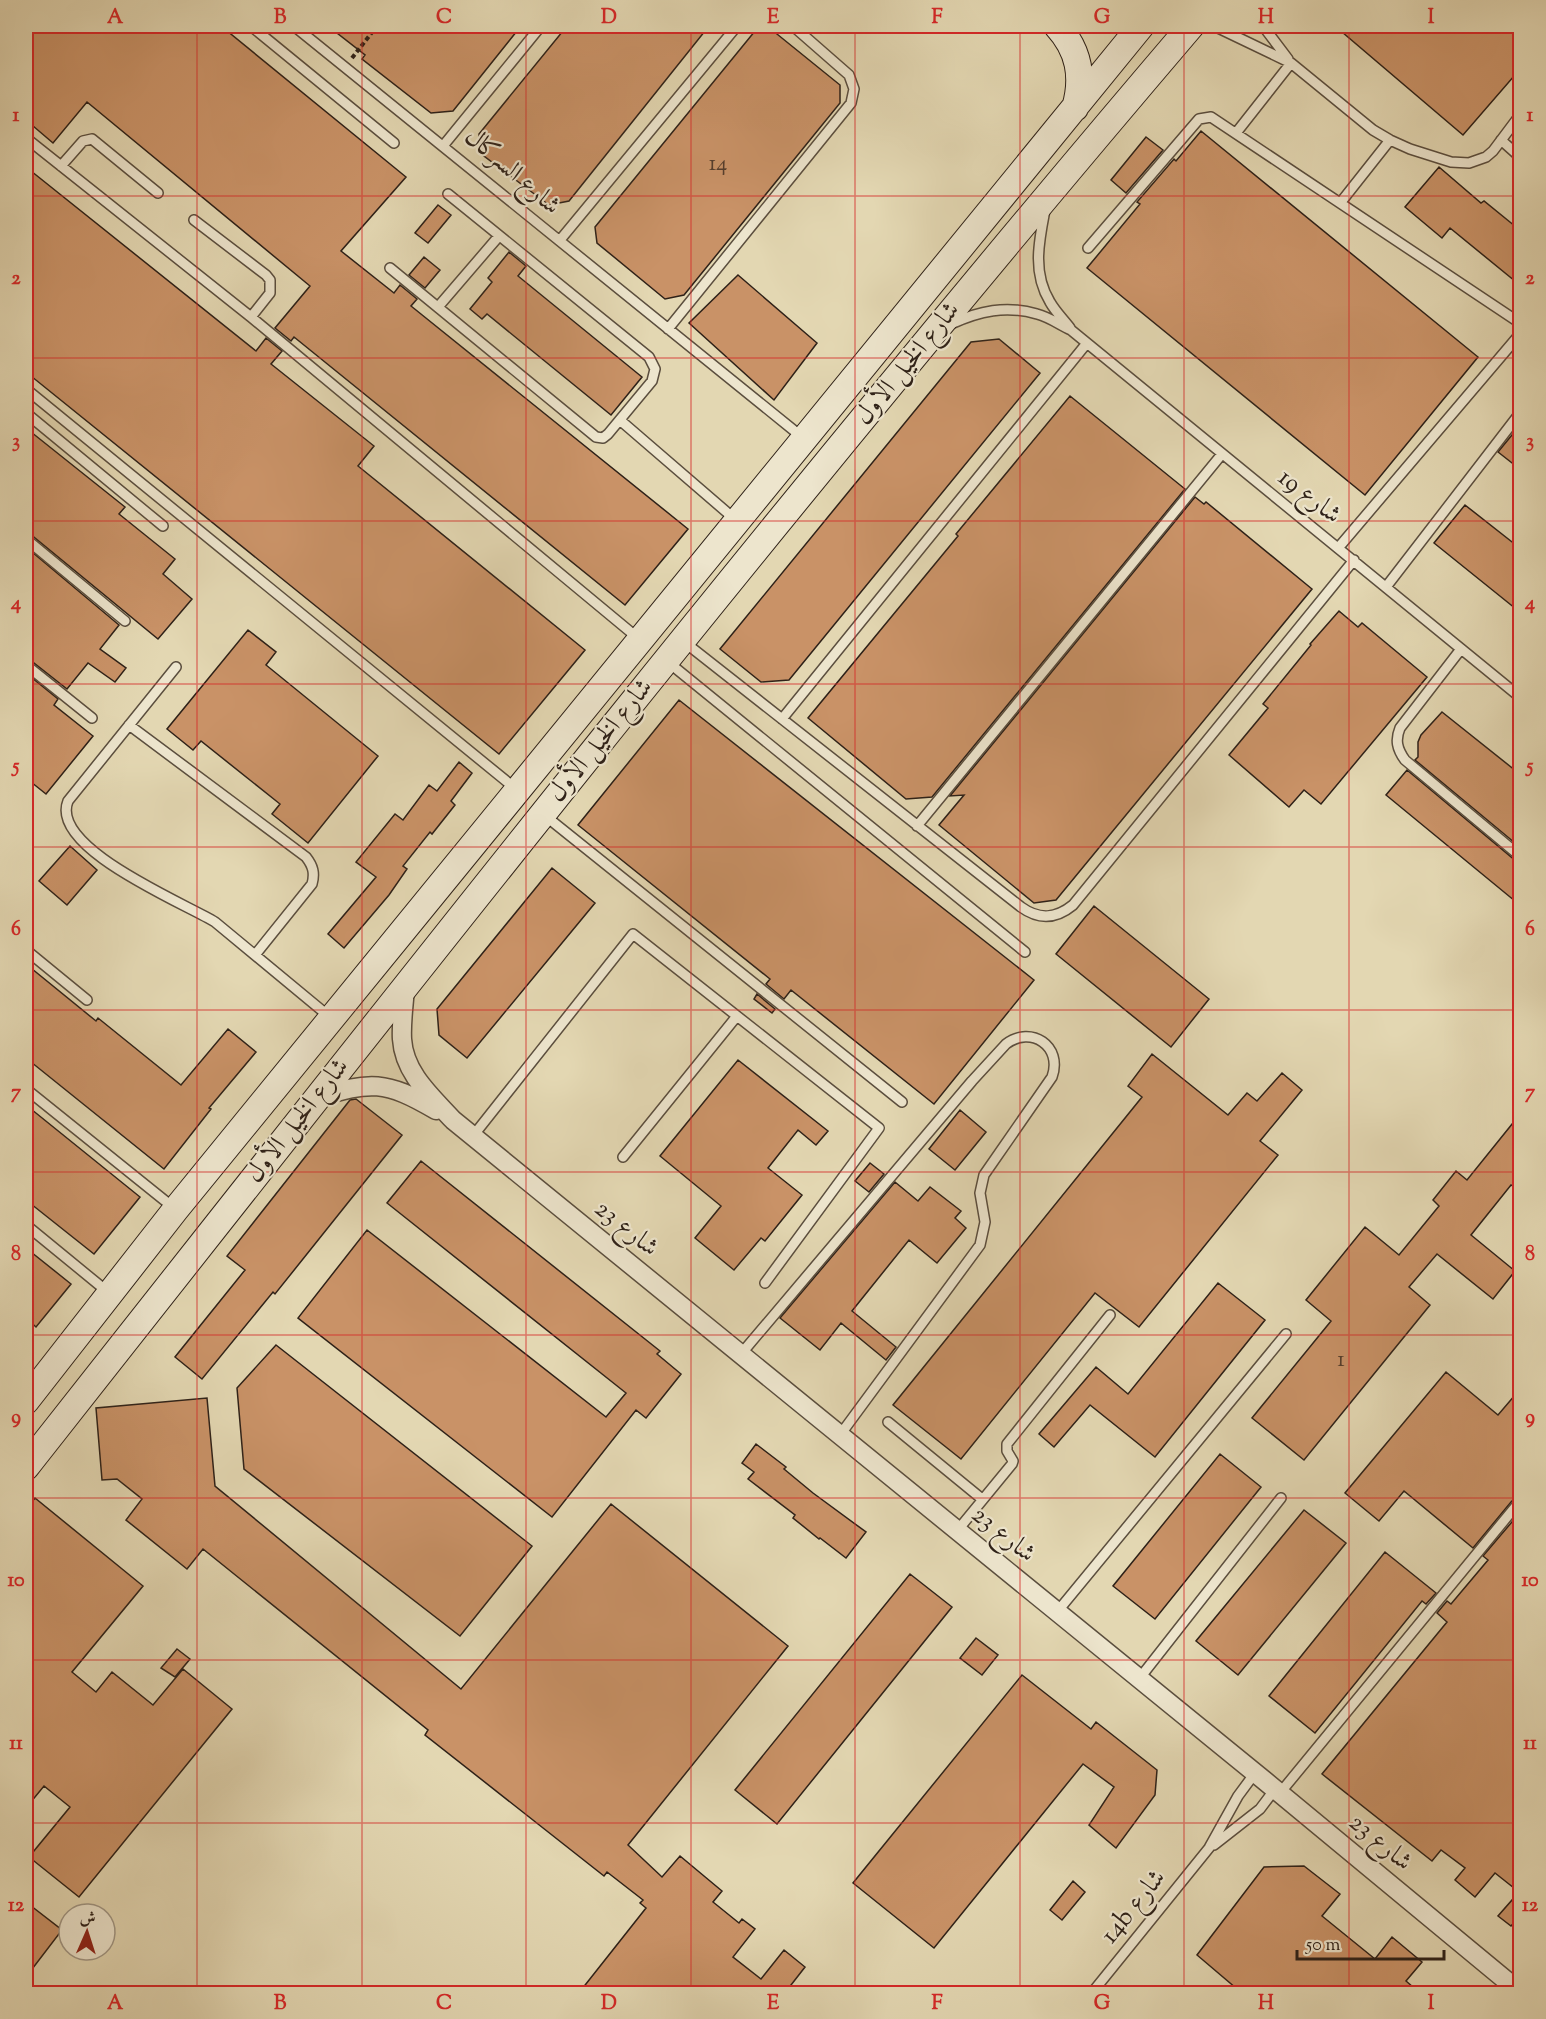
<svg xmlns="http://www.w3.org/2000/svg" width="1546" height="2019" font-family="'Sorts Mill Goudy',Amiri,serif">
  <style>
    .building { fill: #c99267; stroke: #2e2118; stroke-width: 1.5 }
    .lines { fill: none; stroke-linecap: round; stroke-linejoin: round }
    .lane-casing { stroke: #5b4e3e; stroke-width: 12 }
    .street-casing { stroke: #5b4e3e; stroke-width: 21 }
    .secondary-casing { stroke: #2e2118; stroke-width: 28 }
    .path { stroke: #2e2118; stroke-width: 4; stroke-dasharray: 4.5 3; stroke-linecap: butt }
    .lane { stroke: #ede5cd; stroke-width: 9 }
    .street { stroke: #ede5cd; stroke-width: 18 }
    .secondary { stroke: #ede5cd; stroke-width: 26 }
    .grid { fill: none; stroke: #d62828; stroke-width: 1.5; stroke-opacity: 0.55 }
    .labels { text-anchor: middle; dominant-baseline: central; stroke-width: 4.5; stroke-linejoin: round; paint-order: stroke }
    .number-label { font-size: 22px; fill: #553d2c }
    .street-label { font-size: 26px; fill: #2e2118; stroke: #ede5cd }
    .neatline { fill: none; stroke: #d62828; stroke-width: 2 }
    .grid-label { font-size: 20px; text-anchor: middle; font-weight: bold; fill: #d62828 }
  </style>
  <rect width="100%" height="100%" fill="#e3d7b2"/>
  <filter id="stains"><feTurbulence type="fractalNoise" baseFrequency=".00333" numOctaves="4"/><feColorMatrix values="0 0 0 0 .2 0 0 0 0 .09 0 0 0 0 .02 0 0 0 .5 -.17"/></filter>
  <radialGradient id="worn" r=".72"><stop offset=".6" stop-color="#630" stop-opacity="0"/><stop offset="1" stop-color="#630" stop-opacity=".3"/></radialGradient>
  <path class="building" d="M26,26H221L406,177L341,251L394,293L400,285L417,299L411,306L688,529L625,605L294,337L291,341L275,328L310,286L87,102L53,143L26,120Z
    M328,26H521L453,111L431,113L362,59L365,55Z
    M567,26H709L569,201L549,205L480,153L479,134Z
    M1335,26H1521V68L1463,135Z
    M772,30L840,85V103L684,295L665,299L597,243L595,227L755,31Z
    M1201,131L1478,357L1365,495L1087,268L1140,204L1137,202L1174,159L1176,161Z
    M1146,137L1163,150L1126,193L1111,180Z
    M26,167L256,351L266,338L282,351L271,364L374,446L358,466L585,650L499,754L26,372Z
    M1439,167L1481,203L1484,201L1521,231V286L1450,228L1442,238L1405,207Z
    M438,205L451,215L428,243L415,233Z
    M509,252L526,266L518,276L642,377L611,415L487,314L482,319L470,309L492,282L488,278Z
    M424,257L440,270L425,288L409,275Z
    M738,275L817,343L774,400L689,323Z
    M999,339L1040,373L789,680L761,682L720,649L971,342Z
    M1070,396L1185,489L932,797L906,799L808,718L958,536L956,534Z
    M1521,424V470L1498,452Z
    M26,428L125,507L119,514L175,559L163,574L192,599L158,639L30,534L26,532Z
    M1195,497L1204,504L1206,502L1312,589L1056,900L1034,903L939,825L964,795L950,796Z
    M1465,505L1521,549V613L1434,543Z
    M26,547L119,625L100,649L126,668L115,682L88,663L67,689L30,660L26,658Z
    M1339,611L1358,627L1362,623L1427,677L1321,804L1304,790L1289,807L1229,755L1268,708L1263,704L1311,645L1310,644Z
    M248,630L276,652L266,665L378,756L308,843L272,814L280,804L201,741L193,750L167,729Z
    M26,673L58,699L54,705L93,736L46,794L26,778Z
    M679,700L1034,980L934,1104L791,990L784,999L766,984L770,979L578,825Z
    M1442,712L1521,775V848L1415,760L1418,757V742L1421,735Z
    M459,762L472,773L451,801L455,805L432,834L430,832L403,866L407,869L389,895L344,948L328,934L376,877L356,862L395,814L403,820L429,785L437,791Z
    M1407,770L1516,861L1521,863V906L1386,795Z
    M70,846L97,870L67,905L39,881Z
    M552,868L595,903L467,1058L439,1035L437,1009Z
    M1094,906L1209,999L1171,1047L1056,954Z
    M26,964L96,1021L98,1018L181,1085L228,1029L256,1052L209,1108L211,1109L164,1169L26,1058Z
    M757,994L775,1009L772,1013L754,999Z
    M1152,1054L1228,1115L1247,1093L1257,1101L1282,1073L1302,1090L1260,1141L1278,1155L1139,1327L1095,1293L961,1459L893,1405L1142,1097L1128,1086Z
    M738,1060L828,1131L816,1145L798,1130L768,1168L802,1195L765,1241L761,1238L734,1270L695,1238L721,1206L660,1156Z
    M356,1099L402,1135L275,1294L273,1292L202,1379L175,1357L245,1270L227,1256L350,1100Z
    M26,1105L140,1197L94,1254L26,1200Z
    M960,1110L986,1132L955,1170L929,1149Z
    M1521,1113V1192L1511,1185L1471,1235L1515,1271L1493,1299L1437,1254L1409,1287L1430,1305L1304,1460L1252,1418L1331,1321L1306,1300L1365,1227L1399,1255L1439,1206L1433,1200L1456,1171L1467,1180Z
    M421,1161L660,1351L657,1354L681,1374L646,1418L636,1410L552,1517L298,1318L367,1230L606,1417L626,1393L387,1203Z
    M870,1163L884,1174L869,1192L855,1181Z
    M895,1182L918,1201L930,1187L961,1211L955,1218L966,1228L937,1263L909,1240L852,1311L896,1347L886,1360L841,1323L820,1350L780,1318Z
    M26,1248L71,1284L36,1327L26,1318Z
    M1218,1283L1265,1320L1155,1457L1090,1405L1054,1447L1039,1434L1096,1367L1128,1394Z
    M276,1345L532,1546L460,1636L244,1469L237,1388Z
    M1446,1372L1498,1415L1521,1388V1501L1514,1499L1511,1502L1473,1548L1404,1491L1379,1521L1345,1493Z
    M207,1398L215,1486L461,1689L611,1504L788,1646L628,1845L662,1877L680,1856L722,1891L713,1902L739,1923L742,1919L755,1929L733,1957L761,1979L784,1950L805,1967L784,1994H578L646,1908L640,1903L643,1900L607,1872L604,1876L425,1735L428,1730L203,1549L187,1569L126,1520L142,1499L117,1479L102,1480L96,1408Z
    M756,1444L786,1467L784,1469L813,1493L866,1532L846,1558L820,1538L819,1539L793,1518L795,1515L748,1479L754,1472L742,1463Z
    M1220,1454L1261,1487L1155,1619L1113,1586Z
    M35,1498L143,1586L72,1672L96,1692L112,1672L153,1705L183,1669L232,1709L79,1897L29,1857L70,1807L44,1786L26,1808V1509Z
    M1304,1510L1346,1543L1238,1675L1196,1641Z
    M1517,1516L1521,1517V1915L1511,1926L1498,1916L1519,1892L1495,1873L1475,1897L1455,1880L1465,1868L1441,1850L1432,1861L1322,1774L1447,1622L1437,1613L1447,1601L1451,1604L1488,1560L1483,1556Z
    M1385,1552L1436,1593L1426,1604L1422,1601L1315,1733L1269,1696Z
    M910,1574L952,1607L777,1824L735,1790Z
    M976,1638L998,1655L982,1675L960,1658Z
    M177,1649L190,1659L175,1677L161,1668Z
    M1022,1675L1091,1729L1096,1722L1157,1770L1155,1795L1116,1848L1089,1825L1114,1787L1083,1764L934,1948L853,1883Z
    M1304,1866L1340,1894L1322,1916L1375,1959L1392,1937L1422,1962L1406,1981L1421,1994H1243L1197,1955L1264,1867Z
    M1073,1881L1085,1892L1062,1920L1050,1910Z
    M26,1902L62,1930L26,1977Z"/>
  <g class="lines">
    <g class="lane-casing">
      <path id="lane" d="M251,26L394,143
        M294,26L802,437
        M1214,26L1291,63L1373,130L1390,140L1410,149L1451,162L1469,163L1486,157L1493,151L1520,115
        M1263,26L1288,59
        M1236,133L1291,63
        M26,138L251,317L639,639
        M1501,140L1520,157
        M443,146L541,26
        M61,166L83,141L92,139L158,193
        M1341,202L1390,140
        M1045,210C1039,241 1032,273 1050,302C1055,311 1063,319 1070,328
        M194,220L266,275L270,280V293L251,317
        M560,240L737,26
        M1088,248L1199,119L1211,117L1520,323
        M390,268L596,437L603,438L608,434L652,381L655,369L649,357L448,194
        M438,307L499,236
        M951,324C979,311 1006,305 1037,314C1049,317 1060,325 1071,330L1520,697
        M668,329L851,103L854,89L849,75L793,26
        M26,389L516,789
        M26,413L163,526
        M621,421L737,521
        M26,539L125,621
        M1339,547L1520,334
        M1386,587L1520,413
        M683,641L1021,907C1039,920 1056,919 1073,905L1354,560
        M1461,649L1400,728C1395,740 1397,749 1405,760L1520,856
        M668,662L1025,952
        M26,665L92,718
        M176,667L68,801C49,848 184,903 215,922L331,1018
        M782,719L1087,343
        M129,725L306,857C313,866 315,873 312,884L255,955
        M543,814L902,1102
        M917,826L1222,454
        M26,950L87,1000
        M26,1089L174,1208
        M473,1136L633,934L879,1128L765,1283
        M623,1157L737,1016
        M26,1225L109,1293
        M741,1354L972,1081L1006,1044C1031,1025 1063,1046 1052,1077L984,1175L980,1193L985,1222L980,1245L840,1435
        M888,1422L982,1499
        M957,1531L1012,1464L1013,1461L1007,1451V1444L1110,1315
        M1057,1612L1286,1334
        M1139,1679L1281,1498
        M1280,1793L1516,1506L1520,1510
        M1214,1845L1260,1809L1275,1789
        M1091,1994L1209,1848L1238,1796L1255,1773
        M1497,1994L1507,1981"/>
    </g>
    <g class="street-casing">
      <path id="street" d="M405,987C404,1004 401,1022 402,1039C404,1073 431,1096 453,1120L1265,1781L1520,1992
        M316,1098C371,1081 385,1080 436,1110"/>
    </g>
    <g class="secondary-casing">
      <path id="secondary" d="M1057,26C1079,50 1084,77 1075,108
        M26,1401L176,1209L1141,26
        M26,1467C408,982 790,496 1191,26"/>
    </g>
    <path class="path" d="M352,58L377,26"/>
    <use href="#lane" class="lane"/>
    <use href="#street" class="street"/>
    <use href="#secondary" class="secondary"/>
  </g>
  <path class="grid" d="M197,26V1994M362,26V1994M526,26V1994M691,26V1994M855,26V1994M1020,26V1994M1184,26V1994M1349,26V1994M26,196H1520M26,358H1520M26,521H1520M26,684H1520M26,847H1520M26,1010H1520M26,1172H1520M26,1335H1520M26,1498H1520M26,1660H1520M26,1823H1520"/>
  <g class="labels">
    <g class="number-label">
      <text x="718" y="165">14</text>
      <text x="1341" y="1361">1</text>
    </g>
    <g class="street-label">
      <text transform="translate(512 172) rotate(41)">شارع السركال</text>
      <text transform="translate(908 364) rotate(-51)">شارع الخيل الأول</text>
      <text transform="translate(1309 497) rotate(38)">شارع 19</text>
      <text transform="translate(601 741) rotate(-51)">شارع الخيل الأول</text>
      <text transform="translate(298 1121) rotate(-52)">شارع الخيل الأول</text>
      <text transform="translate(626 1229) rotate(39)">شارع 23</text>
      <text transform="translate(1003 1535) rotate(39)">شارع 23</text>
      <text transform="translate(1380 1843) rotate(40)">شارع 23</text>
      <text transform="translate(1134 1907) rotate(-51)">14b شارع</text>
    </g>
  </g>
  <rect width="1546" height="2019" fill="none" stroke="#e3d7b2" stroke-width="66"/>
  <g transform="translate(87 1932) rotate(3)"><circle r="28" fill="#ede5cd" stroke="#a19785" stroke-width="1.5"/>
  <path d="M0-4.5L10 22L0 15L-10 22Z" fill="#8f2418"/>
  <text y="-9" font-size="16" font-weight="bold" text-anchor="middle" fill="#2e2118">ش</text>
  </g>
  <path d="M1297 1950v9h147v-9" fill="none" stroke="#2e2118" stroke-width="3"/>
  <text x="1306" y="1950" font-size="18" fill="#2e2118" stroke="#ede5cd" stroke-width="4.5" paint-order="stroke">50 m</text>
  <rect x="33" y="33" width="1480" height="1953" class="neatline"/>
  <g class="grid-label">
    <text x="115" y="23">A</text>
    <text x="280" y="23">B</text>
    <text x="444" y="23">C</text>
    <text x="609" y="23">D</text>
    <text x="773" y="23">E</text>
    <text x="937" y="23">F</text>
    <text x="1102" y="23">G</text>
    <text x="1266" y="23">H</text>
    <text x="1431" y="23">I</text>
    <text x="16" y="121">1</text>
    <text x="1530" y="121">1</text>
    <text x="16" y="284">2</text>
    <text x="1530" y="284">2</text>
    <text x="16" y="447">3</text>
    <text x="1530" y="447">3</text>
    <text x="16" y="609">4</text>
    <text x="1530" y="609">4</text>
    <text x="16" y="772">5</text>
    <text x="1530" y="772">5</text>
    <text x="16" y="935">6</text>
    <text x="1530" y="935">6</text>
    <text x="16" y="1098">7</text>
    <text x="1530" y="1098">7</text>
    <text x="16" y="1260">8</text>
    <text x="1530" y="1260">8</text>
    <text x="16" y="1423">9</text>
    <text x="1530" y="1423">9</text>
    <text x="16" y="1586">10</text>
    <text x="1530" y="1586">10</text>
    <text x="16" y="1749">11</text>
    <text x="1530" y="1749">11</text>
    <text x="16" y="1911">12</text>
    <text x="1530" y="1911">12</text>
    <text x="115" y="2009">A</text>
    <text x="280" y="2009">B</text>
    <text x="444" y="2009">C</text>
    <text x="609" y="2009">D</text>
    <text x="773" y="2009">E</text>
    <text x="937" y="2009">F</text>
    <text x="1102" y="2009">G</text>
    <text x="1266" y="2009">H</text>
    <text x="1431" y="2009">I</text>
  </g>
  <rect width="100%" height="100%" filter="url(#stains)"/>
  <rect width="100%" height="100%" fill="url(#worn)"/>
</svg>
